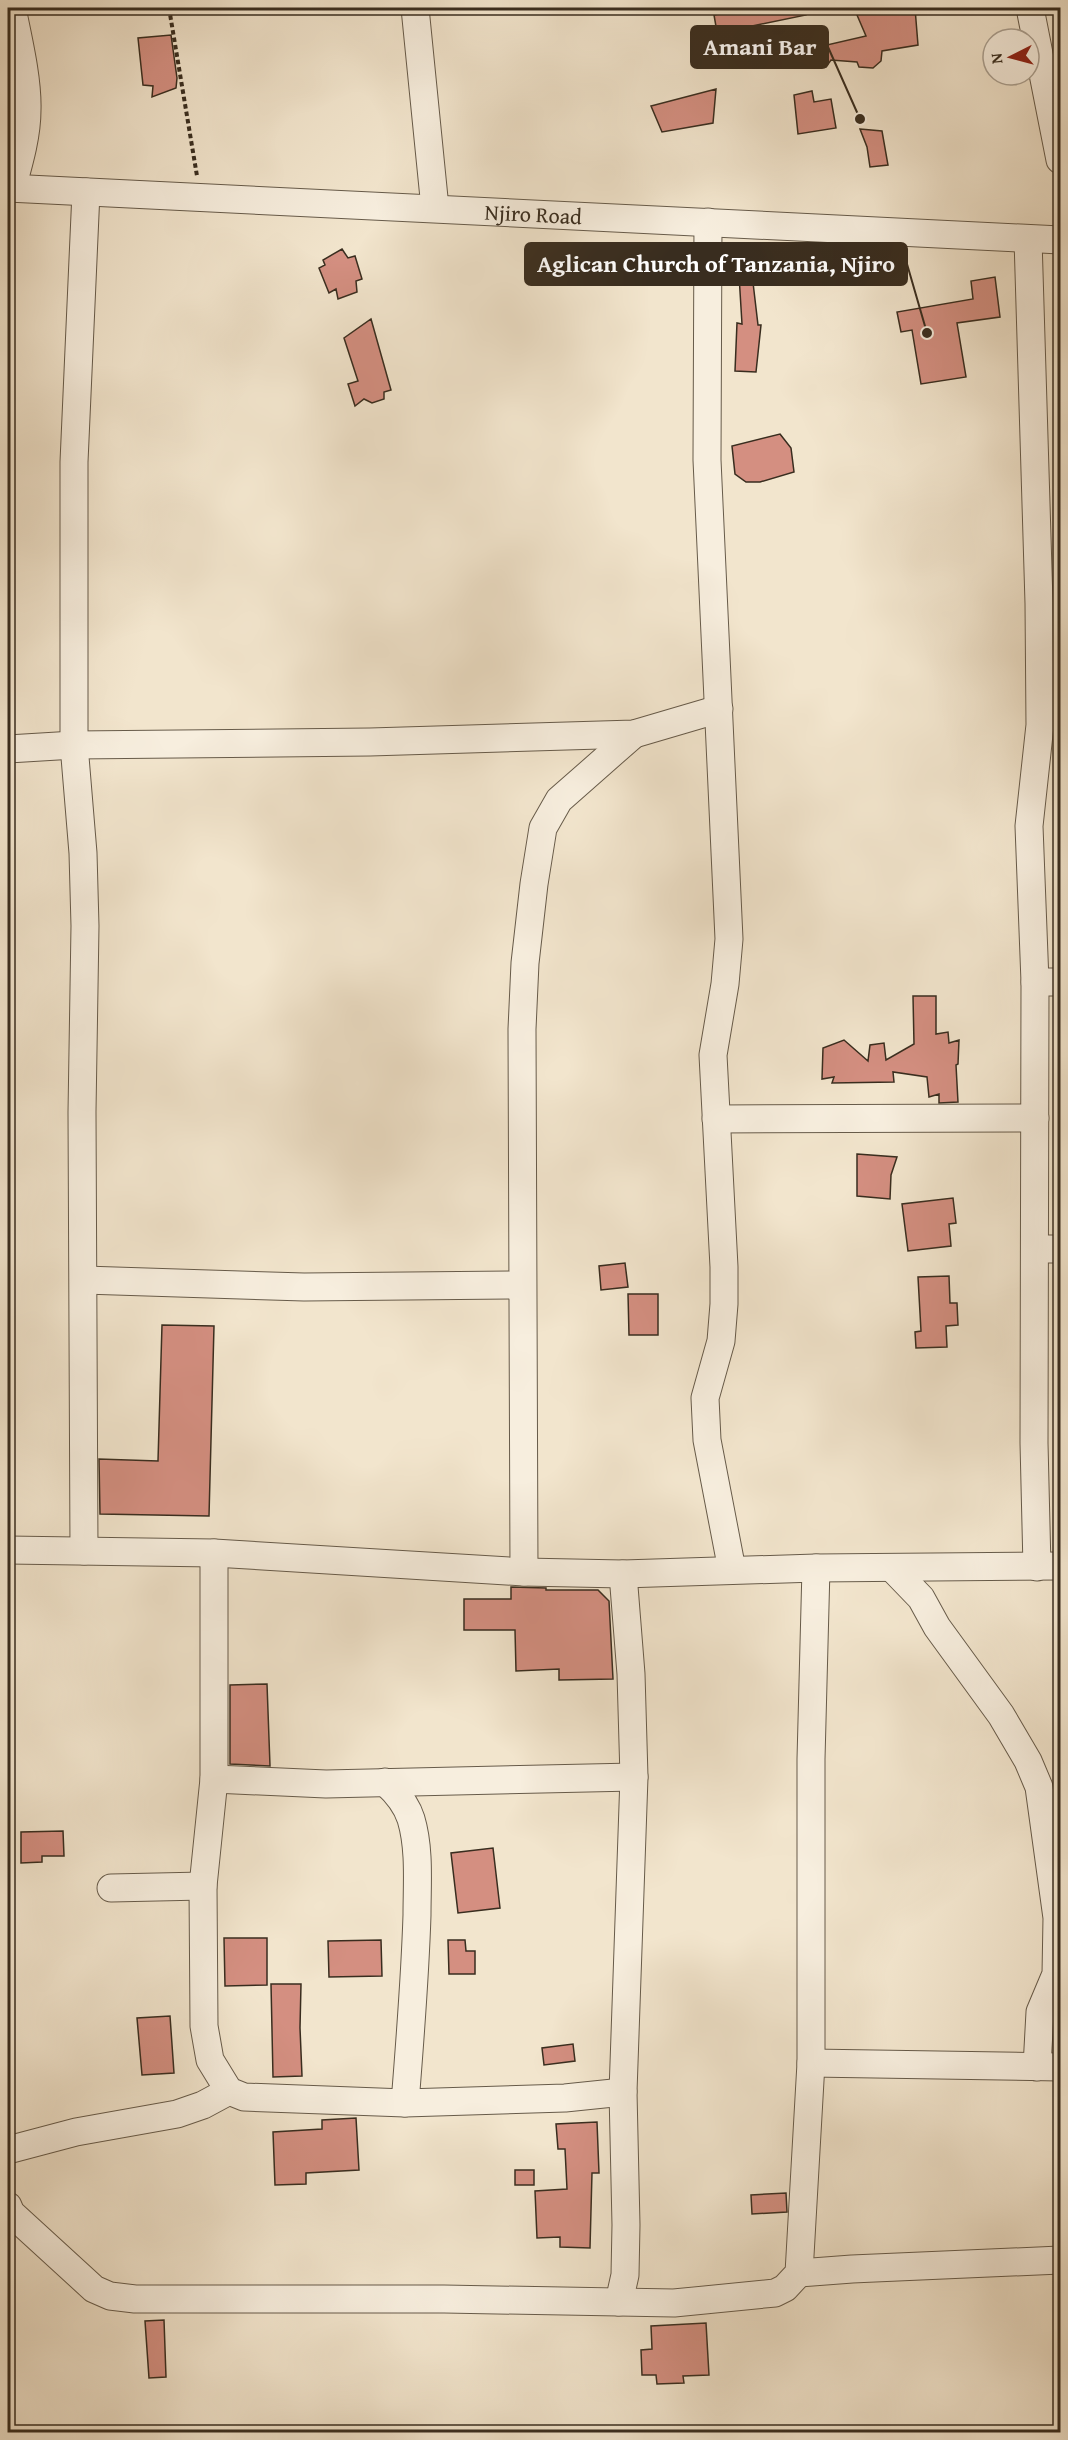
<svg xmlns="http://www.w3.org/2000/svg" width="1068" height="2440" font-family="'Gentium Book Plus',serif">
  <style>
    .lines { fill: none; stroke-linecap: round; stroke-linejoin: round }
    .stream { stroke: #768381; stroke-width: 6 }
    .building { fill: #d48f81; stroke: #392d1f; stroke-width: 1.5 }
    .minor-casing { stroke: #675b4a; stroke-width: 29 }
    .path { stroke: #392d1f; stroke-width: 4; stroke-dasharray: 4.5 3; stroke-linecap: butt }
    .minor { stroke: #f7eede; stroke-width: 27 }
    .labels { text-anchor: middle; dominant-baseline: central; stroke-width: 6; stroke-linejoin: round; paint-order: stroke }
    .street-label { font-size: 22px; fill: #392d1f; stroke: #f7eede }
    .leader { fill: none; stroke: #392d1f; stroke-width: 2 }
    .callout-dot { fill: #392d1f; stroke: #f7eede; stroke-width: 2 }
    .callout { fill: #392d1f; stroke: #392d1f; stroke-width: 2 }
    .callout-label { font-size: 24px; text-anchor: middle; font-weight: bold; fill: #fff }
  </style>
  <rect width="100%" height="100%" fill="#f2e5cd"/>
  <filter id="stains"><feTurbulence type="fractalNoise" baseFrequency=".00333" numOctaves="4"/><feColorMatrix values="0 0 0 0 .2 0 0 0 0 .09 0 0 0 0 .02 0 0 0 .5 -.17"/></filter>
  <radialGradient id="worn" r=".72"><stop offset=".6" stop-color="#630" stop-opacity="0"/><stop offset="1" stop-color="#630" stop-opacity=".3"/></radialGradient>
  <g class="lines">
    <path class="stream" d="M276,2432L282,2431L287,2432"/>
  </g>
  <path class="building" d="M749,8H806V15L747,27L760,47L721,55L714,15Z
    M854,8H874L875,10L915,8L918,45L882,51L881,61L873,68L859,67L857,62L831,60L826,67H806L802,57H792V53L866,36Z
    M171,35L177,78L176,88L152,97L153,86L143,85L138,38Z
    M716,89L713,123L662,132L651,106Z
    M812,91L814,102L831,99L836,128L798,134L794,95Z
    M860,129L882,131L888,165L870,167L867,147Z
    M342,249L348,258L355,256L362,279L356,281L357,292L338,299L336,289L329,293L319,268L325,265L323,260Z
    M752,274L758,325H761L756,372L735,371L737,323L742,324L739,275Z
    M995,277L1000,317L957,323L966,377L921,384L912,330L901,332L897,312L973,299L971,281Z
    M371,319L391,390L384,392V399L372,403L364,399L355,406L348,384L358,381L344,338Z
    M780,434L791,448L794,472L760,482H746L735,474L732,446Z
    M913,996H936V1034L948,1032L949,1043L959,1040L958,1064L956,1065L958,1102L939,1103V1094L929,1097L927,1077L893,1072L894,1082L832,1083L834,1077L822,1079L823,1048L844,1040L868,1061L870,1045L884,1043L886,1060L914,1044Z
    M857,1154L897,1157L891,1175L890,1199L857,1196Z
    M953,1198L956,1223L949,1224L951,1246L908,1251L902,1204Z
    M625,1263L628,1287L601,1290L599,1266Z
    M949,1276L950,1303H957L958,1325L946,1326L947,1347L916,1348L915,1332L921,1331L918,1277Z
    M628,1294H658V1335H629Z
    M162,1325L214,1326L209,1516L100,1514L99,1459L158,1461Z
    M511,1587L546,1588V1590H598L609,1601L613,1679L559,1680V1669L516,1671L515,1630H464V1599H511Z
    M267,1684L270,1766L230,1764V1685Z
    M63,1831L64,1856H42V1862L21,1863V1832Z
    M493,1848L500,1908L458,1913L451,1853Z
    M224,1938H267V1985L225,1986Z
    M381,1940L382,1976L329,1977L328,1941Z
    M448,1940H465L466,1951H475V1974H449Z
    M271,1984H301L300,2028L302,2076L273,2077Z
    M170,2016L174,2073L142,2075L137,2018Z
    M573,2044L575,2061L544,2065L542,2048Z
    M356,2118L359,2170L306,2173V2184L275,2185L273,2132L322,2129V2120Z
    M597,2122L599,2173H592L590,2248L560,2247V2237L537,2238L535,2191L567,2189L565,2149H558L556,2124Z
    M515,2170H534V2185H515Z
    M786,2193L787,2212L752,2214L751,2195Z
    M164,2320L166,2377L149,2378L145,2321Z
    M706,2323L709,2375L683,2376L684,2383L657,2384L656,2375H642L641,2350L652,2349L651,2326Z"/>
  <g class="lines">
    <g class="minor-casing">
      <g id="minor">
        <path d="M12,8C18,38 28,79 27,110C27,136 19,163 12,188"/>
        <path d="M415,8L435,208"/>
        <path d="M1030,8L1060,160"/>
        <path id="s1" d="M8,188L1060,240"/>
        <path d="M708,222L707,460L729,939L725,984L713,1055L724,1267V1304L721,1341L705,1398L707,1440L732,1570"/>
        <path d="M1028,239L1039,603L1040,725L1029,826L1035,982L1034,1443L1037,1567"/>
        <path d="M8,749L74,745L370,742L634,734L719,709"/>
        <path d="M1035,982H1060"/>
        <path d="M716,1119L1035,1118"/>
        <path d="M1035,1249H1060"/>
        <path d="M84,1280L304,1287L522,1285"/>
        <path d="M8,1550L214,1553L524,1572L623,1574L816,1568L1060,1566"/>
        <path d="M84,1551L82,1112L85,926L83,853L74,745V462L86,192"/>
        <path d="M214,1553V1779L203,1886L204,2026L210,2060L229,2091L244,2097L405,2103L565,2098L623,2092"/>
        <path d="M893,1569L921,1598L937,1627L1001,1715L1028,1761L1039,1787L1057,1918L1056,1974L1040,2012L1037,2067"/>
        <path d="M524,1572L522,1029L525,963L534,884L543,828L559,800L634,734"/>
        <path d="M214,1779L326,1784L634,1777"/>
        <path d="M385,1782C396,1792 406,1803 411,1819C420,1849 417,1884 417,1915C415,1978 410,2041 405,2103"/>
        <path d="M111,1888L203,1886"/>
        <path d="M811,2063L1060,2067"/>
        <path d="M8,2150L76,2132L177,2114L203,2105L229,2091"/>
        <path d="M8,2206L11,2213L94,2289L110,2296L135,2299H444L674,2303L775,2293L785,2288L799,2273L811,2063V1759L816,1568"/>
        <path d="M799,2273L852,2269L1060,2260"/>
        <path d="M619,2302L625,2275L626,2225L623,2092L634,1777L631,1674L623,1574"/>
      </g>
    </g>
    <path class="path" d="M169,8L197,176"/>
    <use href="#minor" class="minor"/>
  </g>
  <g class="labels">
    <g class="street-label">
      <text stroke="none"><textPath href="#s1" startOffset="526">Njiro Road</textPath></text>
    </g>
  </g>
  <path class="leader" d="M860 119L828 47M927 333L907 264"/>
  <g class="callout-dot">
    <circle cx="860" cy="119" r="6"/>
    <circle cx="927" cy="333" r="6"/>
  </g>
  <g class="callout">
    <rect x="691" y="26" width="137" height="42" rx="6"/>
    <rect x="525" y="243" width="382" height="42" rx="6"/>
  </g>
  <g class="callout-label">
    <text x="760" y="55">Amani Bar</text>
    <text x="716" y="272">Aglican Church of Tanzania, Njiro</text>
  </g>
  <rect width="1068" height="2440" fill="none" stroke="#f2e5cd" stroke-width="30"/>
  <rect x="9" y="9" width="1050" height="2422" fill="none" stroke="#392d1f" stroke-width="3"/>
  <rect x="15" y="15" width="1038" height="2410" fill="none" stroke="#392d1f" stroke-width="1.5"/>
  <g transform="translate(1011 57) rotate(264)"><circle r="28" fill="#f7eede" stroke="#aba192" stroke-width="1.5"/>
  <path d="M0-4.5L10 22L0 15L-10 22Z" fill="#8f2418"/>
  <text y="-9" font-size="16" font-weight="bold" text-anchor="middle" fill="#392d1f">N</text>
  </g>
  <rect width="100%" height="100%" filter="url(#stains)"/>
  <rect width="100%" height="100%" fill="url(#worn)"/>
</svg>
